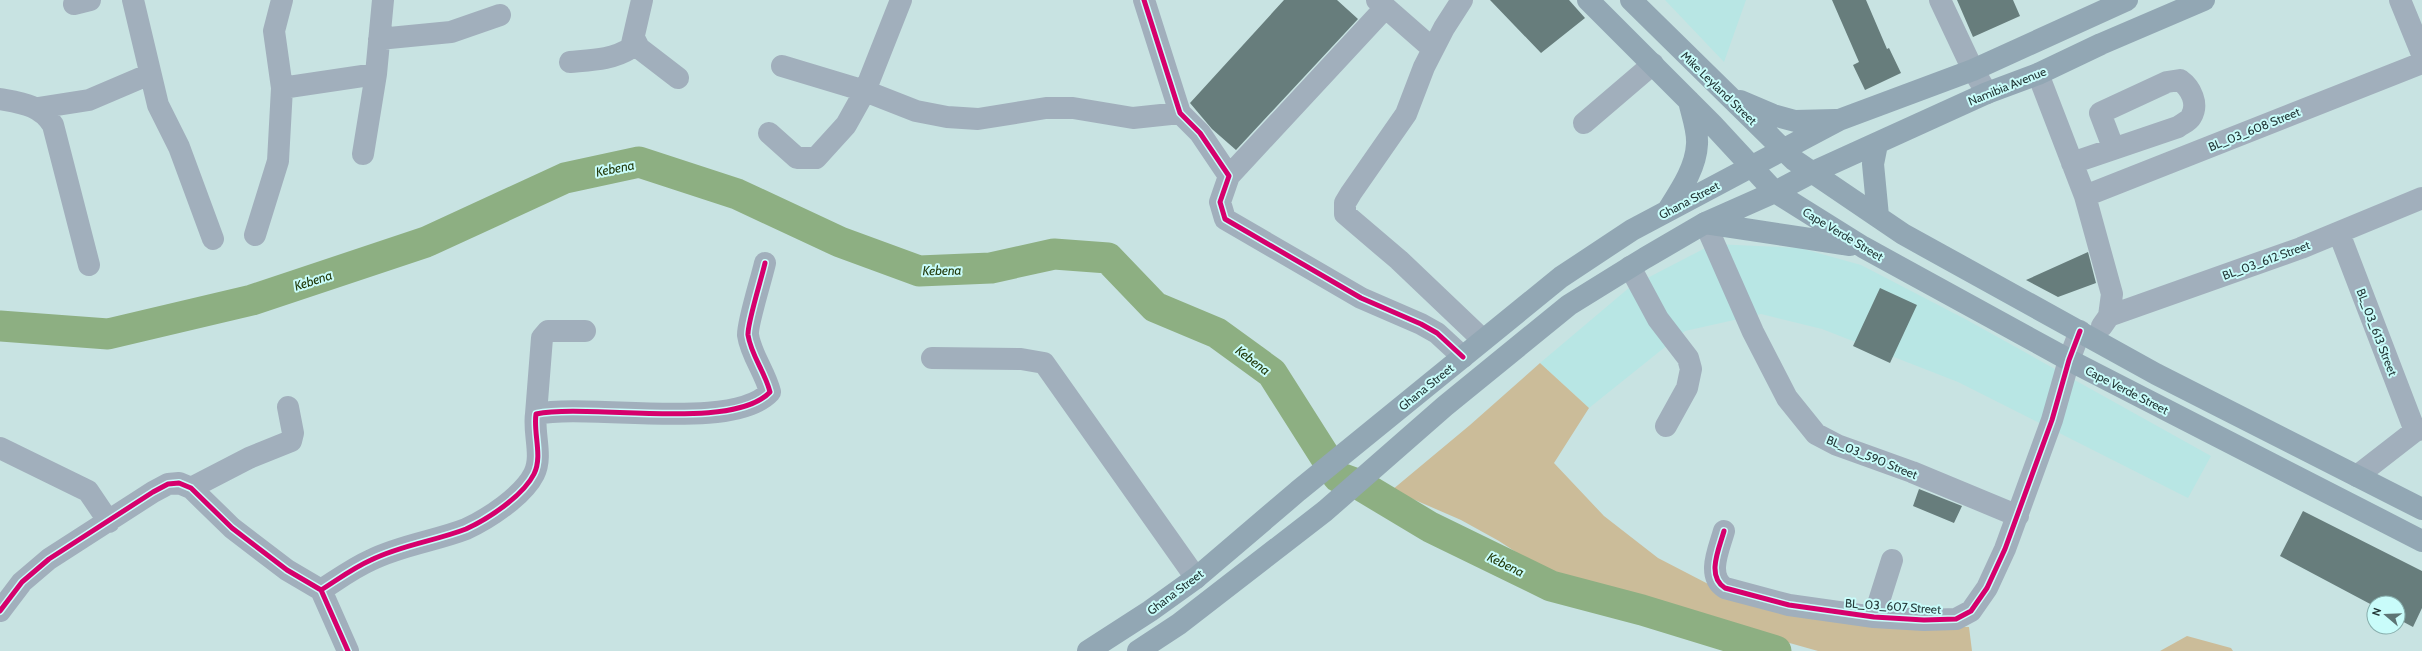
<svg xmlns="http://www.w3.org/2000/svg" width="2422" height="651" font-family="Cabin,sans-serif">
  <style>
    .built { fill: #b8e6e4 }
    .forest { fill: #cbbc99 }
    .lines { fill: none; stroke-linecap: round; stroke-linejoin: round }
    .river { stroke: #8daf82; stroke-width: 31 }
    .building { fill: #677d7c }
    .minor { stroke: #a1afbc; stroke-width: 22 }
    .major { stroke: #92a7b4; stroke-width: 22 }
    .cycleway-casing { stroke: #c9fcfa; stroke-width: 8 }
    .cycleway { stroke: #d6006c; stroke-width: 5 }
    .labels { text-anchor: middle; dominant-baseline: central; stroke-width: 4; stroke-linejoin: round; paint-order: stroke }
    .street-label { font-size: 12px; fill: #243838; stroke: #c9fcfa }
    .water-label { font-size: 13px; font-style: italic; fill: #223a0b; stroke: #c9fcfa }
  </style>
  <rect width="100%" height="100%" fill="#c8e3e2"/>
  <path class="built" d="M1665,0H1746L1724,62Z
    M1713,244L1800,248L1861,265L1967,320L2211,456L2188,498L1958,382L1822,329L1761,314L1685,331L1589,408L1540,363L1630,287Z"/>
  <path class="forest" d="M1540,363L1589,408L1554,463L1604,516L1658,558L1714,587L1879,626L1969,627L1972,651H1818L1554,577L1499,541L1461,520L1392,490L1470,425Z
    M2187,636L2231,648L2233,651H2160Z"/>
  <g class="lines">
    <path class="river" d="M0,326L108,334L252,300L426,242L565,178L639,162L737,194L840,242L919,271L991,268L1054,254L1108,258L1155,307L1217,333L1272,373L1338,477L1360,485L1430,527L1551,586L1642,610L1776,651"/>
  </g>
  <path class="building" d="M1284,0H1337L1358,19L1236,150L1212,129L1190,103Z
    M1490,0H1569L1585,18L1541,53Z
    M1832,0H1866L1887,49L1889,48L1901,73L1865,90L1853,65L1859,62Z
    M1957,0H2013L2020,16L1973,37Z
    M2088,252L2096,283L2058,297L2026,280Z
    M1880,288L1917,305L1890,363L1853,346Z
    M1919,489L1962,506L1954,523L1913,506Z
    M2303,511L2422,571V608L2413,627L2398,619V603H2374V606L2280,556Z"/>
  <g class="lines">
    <path class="minor" d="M133,0L158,105L179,147L213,239
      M1144,0L1180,113L1200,133L1229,176L1220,202L1225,219L1361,298L1421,324L1437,333L1463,357
      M1377,0L1433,49
      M1462,0L1444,28L1424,67L1406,114L1351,193L1345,203V214L1399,260L1483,340
      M1940,0L1973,70L1987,93
      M2400,0L2422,54
      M74,4L90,0
      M634,38L639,48L678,78
      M379,39L451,32L500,15
      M570,62C592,60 612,60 631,48L642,0
      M782,66L865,91L916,111L947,117L978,119L1046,108H1073L1133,118L1180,113
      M2038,74L2085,196L2112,294L2109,316L2102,326
      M282,88L376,74
      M0,99C22,103 41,105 53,125L89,265
      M38,108L89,100L150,74
      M1584,123L1653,64
      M769,133L797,158H816L846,125L865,91L901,0
      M363,154L376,74L383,0
      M2072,163L2178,127C2182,124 2189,121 2191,117C2199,104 2191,88 2180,80L2167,82L2100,113L2113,147
      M1229,176L1385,8
      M2085,196L2422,63
      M1705,223L1753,332L1787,398L1816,434L1837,445L1912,472L2018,516
      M2339,233L2415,431
      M255,235L278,161L282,88L274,31L282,0
      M1630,267L1658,319L1688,358L1691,369L1687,388L1666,426
      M2109,316L2301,248L2422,198
      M932,358L1021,359L1044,363L1196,578
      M536,414L542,338L548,331H585
      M0,448L88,491L109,522
      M2357,476L2415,431L2422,429
      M191,488L249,458L291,441L293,433L288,407
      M1724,531C1719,549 1706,576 1725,588L1789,605L1874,617L1924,620L1956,619L1971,611L1987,588L2005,549L2052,420L2069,360L2080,331
      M321,590C337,580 353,568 371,560C401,545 435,541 466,529C488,519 523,496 534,474C543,456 533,433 536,414C590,403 733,432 770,392C765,372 751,355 748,335C747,324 762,277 765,263
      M0,611L22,582L49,559L153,492L168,484L179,483L191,488L232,528L287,570L321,590L348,651
      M1874,617L1892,560"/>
    <path class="major" d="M1588,0L1712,124L1775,192L1863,247L2069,360L2422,541
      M1631,0L1794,160L1903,234L2156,374L2422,509
      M1740,101L1773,115L1795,121L1836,120
      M1877,144L1873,164L1878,216
      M1668,210C1680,191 1696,168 1697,144C1698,130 1692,115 1689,101
      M1705,223L1850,245
      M1088,651L1150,611L1196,578L1298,491L1561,277L1632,230L1839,120L1973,70L2127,0
      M1138,651L1179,624L1325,511L1445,406L1569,305L1645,258L1705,223L1775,192L1811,173L1987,93L2038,74L2101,44L2204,0"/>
    <g class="cycleway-casing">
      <path id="cycleway" d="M1144,0L1180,113L1200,133L1229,176L1220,202L1225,219L1361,298L1421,324L1437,333L1463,357
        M1724,531C1719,549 1706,576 1725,588L1789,605L1874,617L1924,620L1956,619L1971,611L1987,588L2005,549L2052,420L2069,360L2080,331
        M321,590C337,580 353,568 371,560C401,545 435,541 466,529C488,519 523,496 534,474C543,456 533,433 536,414C590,403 733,432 770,392C765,372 751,355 748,335C747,324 762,277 765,263
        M0,611L22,582L49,559L153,492L168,484L179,483L191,488L232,528L287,570L321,590L348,651"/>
    </g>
    <use href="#cycleway" class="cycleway"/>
  </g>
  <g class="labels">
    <g class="street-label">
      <text transform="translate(2007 86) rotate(-22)">Namibia Avenue</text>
      <text transform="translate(1719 88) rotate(44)">Mike Leyland Street</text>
      <text transform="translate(2254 129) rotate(-22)">BL_03_608 Street</text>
      <text transform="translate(1689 200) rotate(-28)">Ghana Street</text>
      <text transform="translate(1843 234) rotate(31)">Cape Verde Street</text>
      <text transform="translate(2266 260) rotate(-20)">BL_03_612 Street</text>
      <text transform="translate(2377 332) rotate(69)">BL_03_613 Street</text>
      <text transform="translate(1426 387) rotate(-39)">Ghana Street</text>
      <text transform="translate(2127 390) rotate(27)">Cape Verde Street</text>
      <text transform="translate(1872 457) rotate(22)">BL_03_590 Street</text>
      <text transform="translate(1175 592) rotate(-37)">Ghana Street</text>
      <text transform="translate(1893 606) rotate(4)">BL_03_607 Street</text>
    </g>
    <g class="water-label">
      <text transform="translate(615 168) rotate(-11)">Kebena</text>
      <text transform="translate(942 270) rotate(-1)">Kebena</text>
      <text transform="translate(313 280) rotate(-18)">Kebena</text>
      <text transform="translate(1253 360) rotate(37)">Kebena</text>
      <text transform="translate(1506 564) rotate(26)">Kebena</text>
    </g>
  </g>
  <g transform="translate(2386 615) rotate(289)"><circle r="19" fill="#c9fcfa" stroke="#87aeac"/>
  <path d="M0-3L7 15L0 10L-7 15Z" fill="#5d7474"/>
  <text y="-6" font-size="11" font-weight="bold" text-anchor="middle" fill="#243838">N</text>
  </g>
</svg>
